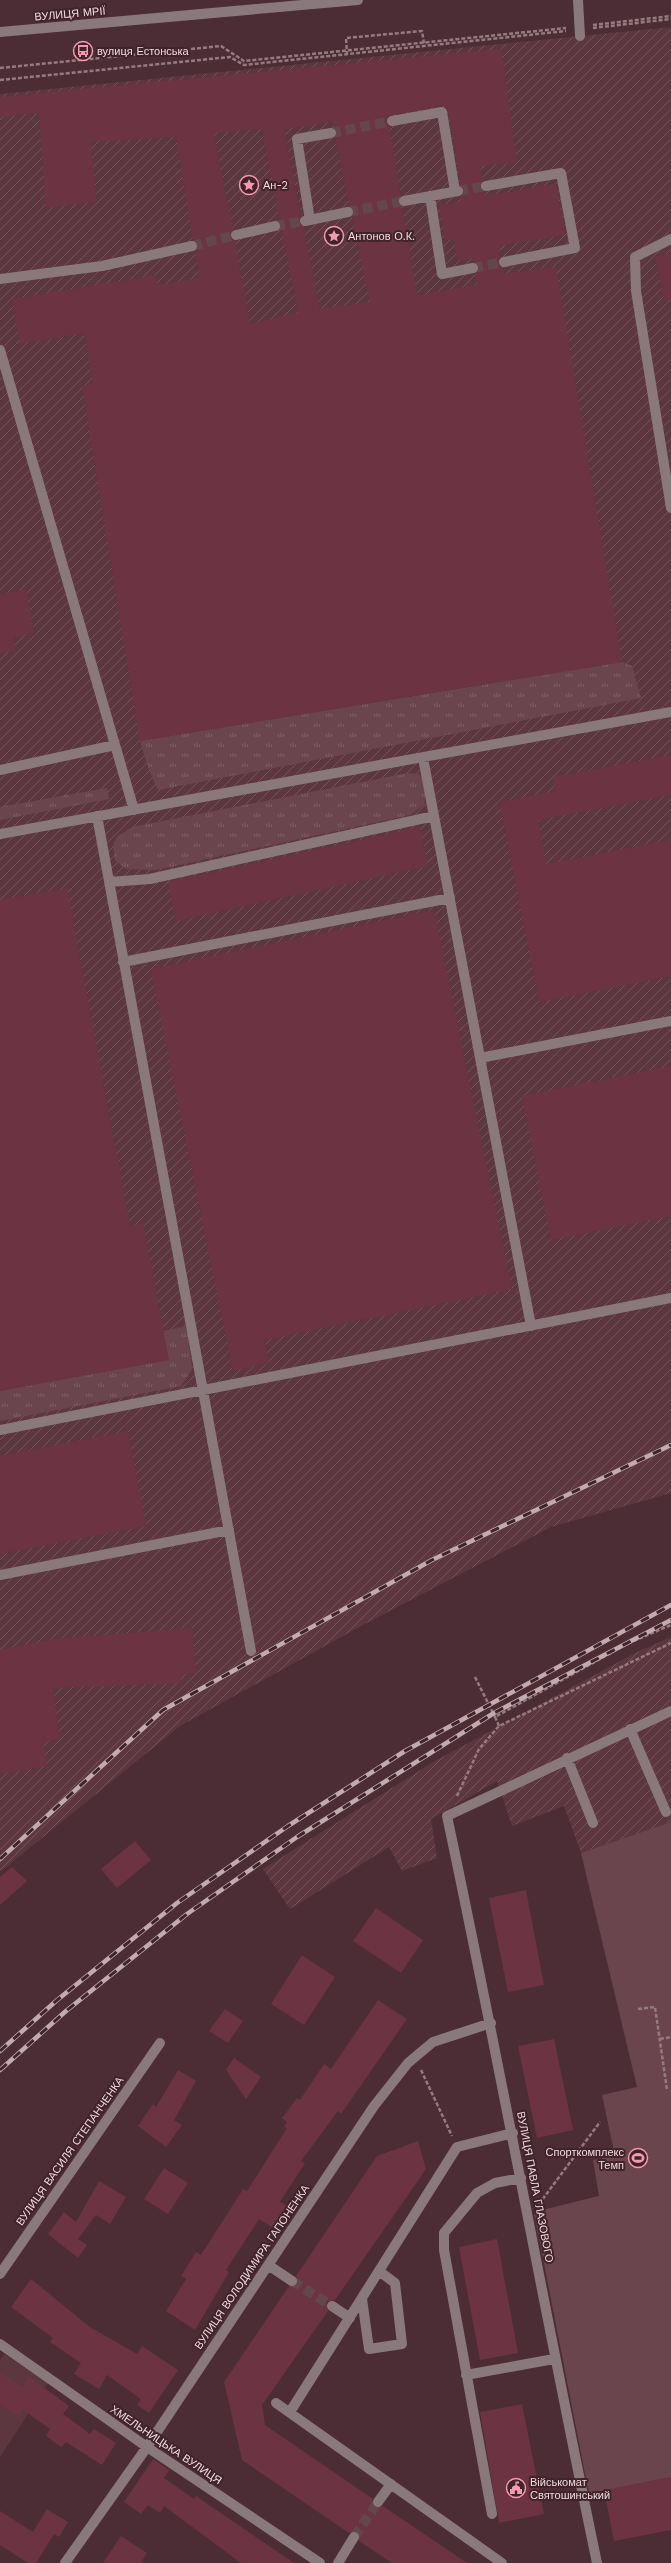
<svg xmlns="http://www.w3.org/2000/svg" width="671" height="2563" font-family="'Work Sans',sans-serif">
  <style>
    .built { fill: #5c3740 }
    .industrial { fill: url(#industrial-furrows) }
    .grass { fill: url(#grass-tufts) }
    .pitch { fill: #6b454e }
    .building { fill: #6c3342; fill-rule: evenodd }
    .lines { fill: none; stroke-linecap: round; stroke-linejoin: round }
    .minor-tunnel { stroke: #64474e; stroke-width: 10; stroke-dasharray: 10 5; stroke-linecap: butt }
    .path { stroke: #957b80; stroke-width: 2.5; stroke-dasharray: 4 2; stroke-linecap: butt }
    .minor { stroke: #8a797c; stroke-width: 10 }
    .rail-casing { stroke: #c2abaf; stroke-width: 4.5 }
    .rail { stroke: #41232b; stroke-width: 3; stroke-dasharray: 9; stroke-linecap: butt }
    .labels { text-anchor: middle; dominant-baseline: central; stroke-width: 4; stroke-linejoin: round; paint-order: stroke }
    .street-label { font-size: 11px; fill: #efdbde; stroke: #41232b }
    .poi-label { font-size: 11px; fill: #efdbde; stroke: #41232b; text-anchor: start }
  </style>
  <defs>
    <pattern id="industrial-furrows" width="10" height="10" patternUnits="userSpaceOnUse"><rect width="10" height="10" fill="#5c3740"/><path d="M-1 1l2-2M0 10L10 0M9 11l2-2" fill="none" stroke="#74535b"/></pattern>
    <pattern id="grass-tufts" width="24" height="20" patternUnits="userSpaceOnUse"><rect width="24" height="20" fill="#6b454e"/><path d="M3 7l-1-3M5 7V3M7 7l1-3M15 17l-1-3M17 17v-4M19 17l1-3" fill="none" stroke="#805f67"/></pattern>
  </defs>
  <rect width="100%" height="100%" fill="#4c2d35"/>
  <path class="built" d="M4,2354L48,2383L0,2457V2360Z"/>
  <path class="industrial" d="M671,27V1493L551,1527L363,1625L180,1726L0,1872V94Z
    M671,1637V1822L581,1853L564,1806L512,1826L497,1781L431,1819L437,1858L402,1871L389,1847L290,1909L263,1869L433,1762L637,1652Z"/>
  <path class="grass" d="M622,662L632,666L641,698L158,790L149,770L140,741Z
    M408,773L419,774L426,788L424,805L410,815L156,870L126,869L115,860L113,845L118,836L132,827Z
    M107,788L109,799L0,820V807Z
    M187,1326L192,1369L181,1386L0,1421V1391L168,1360L163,1331Z"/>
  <path class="pitch" d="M671,1822V2477L589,2494L534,2212L599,2196L593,2160L615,2156L602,2095L637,2087L581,1853Z"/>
  <path class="building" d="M501,49L517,162L480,166L483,181L480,187L485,196L556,184L565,235L499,246L500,257L498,263L502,268L503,274L556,267L622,662L140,741L82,386L93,384L84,333L20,344L12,299L156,275L157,285L200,278L195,251L198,245L193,240L176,137L90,142L97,201L46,208L39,113L0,117V97ZM441,106H446L448,111L461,185L464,190L460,197L461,202L439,205L445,241L454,239L457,261L473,258L479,270L475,274L477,285L417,295L402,207L398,202L401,196L389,127L386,119L391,115ZM332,122L337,132L335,138L350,206L354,210L352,217L370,302L320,309L303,227L299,222L301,216L284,129ZM262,129L298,313L250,324L235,241L230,236L233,230L214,133Z
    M671,253V299L664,300L655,256Z
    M26,589L34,633L13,637L16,650L0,653V594Z
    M671,755V795L538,820L546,864L671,840V976L539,1002L500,802L556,791L553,777Z
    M420,827L428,866L176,921L168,882Z
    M67,888L130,1226L143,1223L169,1360L0,1391V900Z
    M434,910L512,1289L264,1340L269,1363L233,1371L151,969Z
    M671,1066V1216L551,1240L522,1096Z
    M128,1431L146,1526L0,1554V1456Z
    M192,1628L196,1673L180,1675L181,1683L53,1688L60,1738L43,1743L47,1766L0,1774V1650L55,1639Z
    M135,1841L151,1860L117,1888L101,1869Z
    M12,1867L27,1881L0,1905V1877Z
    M526,1890L544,1985L508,1992L489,1898Z
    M376,1908L423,1940L401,1973L353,1941Z
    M302,1955L335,1977L304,2025L271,2004Z
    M378,2000L407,2019L341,2114L338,2111L301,2161L305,2163L280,2202L287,2206L273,2228L259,2219L226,2270L229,2272L195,2330L166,2311L186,2279L181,2276L196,2252L201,2255L243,2189L247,2191L287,2128L284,2127L287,2122L282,2118L297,2098L300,2100L324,2064L331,2069Z
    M225,2009L243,2021L228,2043L209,2031Z
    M554,2039L573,2130L537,2138L518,2046Z
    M234,2058L261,2077L246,2099L226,2070Z
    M178,2070L196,2081L174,2120L182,2125L166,2147L138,2126L153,2104L156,2107Z
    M418,2141L426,2169L335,2300L327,2302L328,2311L262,2405L265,2425L373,2499L372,2504L375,2507L383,2506L467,2563H392L359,2541L358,2532L354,2531L349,2533L242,2460L224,2382L289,2286L297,2285L298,2281L296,2276L377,2156Z
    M164,2168L188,2183L168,2214L144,2199Z
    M99,2181L126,2197L110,2224L96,2215L78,2239L87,2245L78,2258L48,2234L64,2212L76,2222Z
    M497,2239L518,2353L480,2360L459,2247Z
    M31,2279L90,2327L137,2354L142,2346L178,2370L149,2413L137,2405L141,2399L107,2375L99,2389L74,2374L81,2363L50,2342L53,2338L11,2307Z
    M0,2373L23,2387L29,2377L69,2406L63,2414L90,2434L94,2429L116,2443L102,2465L66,2442L61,2447L46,2436L50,2429L23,2410L19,2416L0,2405Z
    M522,2404L544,2514L499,2523L480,2412Z
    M153,2459L169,2470L164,2478L194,2499L196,2496L294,2563H241L164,2506L160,2513L148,2505L141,2514L124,2502Z
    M671,2477V2530L614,2541L604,2490Z
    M47,2509L68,2522L59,2537L54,2534L36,2563H28L0,2545V2511L33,2532Z
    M121,2536L147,2553L141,2563H103Z"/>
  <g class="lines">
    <path class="minor-tunnel" d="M331,133L392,121
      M458,191L486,186
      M348,212L404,201
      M275,226L305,221
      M192,246L236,235
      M473,268L504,262
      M292,2281L332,2306
      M354,2537L378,2502"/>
    <path class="path" d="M593,25L671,16
      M593,28L671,19
      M347,55L346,38L422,31L424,43
      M0,68L221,46L244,61L566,28
      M0,80L230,57L244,65L566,31
      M475,1677L495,1717
      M499,1726L495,1717L629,1643L671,1625
      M457,1796L479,1749L499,1726L671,1643
      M638,2009L655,2007L667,2090
      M660,2039L671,2037
      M421,2070L452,2136
      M539,2204L600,2122"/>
    <path class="minor" d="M578,0L580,36
      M0,32L358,0
      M392,121L442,112L455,191
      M486,186L561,173L575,248L504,262
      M430,196L442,274L473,268
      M404,201L458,191
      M310,220L297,139L331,133
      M305,221L348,212
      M236,235L275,226
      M671,239L635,257L636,291L671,508
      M0,279L102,266L192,246
      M0,350L134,810
      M423,758L531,1326
      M0,770L115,745
      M97,816L251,1651
      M0,834L671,712
      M109,882L150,879L434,816
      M123,962L450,898
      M480,1058L671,1021
      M0,1430L671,1298
      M0,1575L229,1530
      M630,1729L666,1812
      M567,1758L593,1823
      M268,2265L292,2281
      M0,2274L160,2043
      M362,2299L369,2349L402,2344L395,2283L379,2271
      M332,2306L350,2318
      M0,2344L147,2447L320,2563
      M466,2375L554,2359
      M276,2403L502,2563
      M290,2412L457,2147L513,2133
      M378,2502L391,2484
      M492,2514L444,2250V2233L477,2193L495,2183L521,2178
      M65,2563L147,2447L374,2106L408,2063L433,2042L491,2023
      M338,2563L354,2537
      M597,2563C545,2314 500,2065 447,1816L671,1711"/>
    <g class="rail-casing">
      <path id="rail" d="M0,1859L163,1710L432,1560L671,1445
        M0,2051L56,2001L177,1903L288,1826L405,1751L671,1605
        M0,2070L66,2011L187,1914L297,1837L494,1713L671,1620"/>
    </g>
    <use href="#rail" class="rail"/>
  </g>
  <defs>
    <g id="bus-ring" transform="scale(1)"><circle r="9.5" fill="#41232b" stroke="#f29aae" stroke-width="1.5"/><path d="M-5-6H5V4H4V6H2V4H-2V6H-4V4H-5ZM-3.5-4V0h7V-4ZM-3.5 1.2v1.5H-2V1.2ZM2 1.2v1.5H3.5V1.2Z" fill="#f29aae"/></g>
    <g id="sight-ring" transform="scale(1)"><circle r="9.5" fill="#41232b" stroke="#f29aae" stroke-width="1.5"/><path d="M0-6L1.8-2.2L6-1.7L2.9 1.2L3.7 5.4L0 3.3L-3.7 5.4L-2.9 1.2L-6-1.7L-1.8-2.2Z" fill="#f29aae"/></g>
    <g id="stadium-ring" transform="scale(1)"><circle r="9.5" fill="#41232b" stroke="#f29aae" stroke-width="1.5"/><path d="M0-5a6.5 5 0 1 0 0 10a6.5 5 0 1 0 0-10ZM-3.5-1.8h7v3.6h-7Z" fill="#f29aae"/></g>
    <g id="civic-ring" transform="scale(1)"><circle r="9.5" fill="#41232b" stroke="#f29aae" stroke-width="1.5"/><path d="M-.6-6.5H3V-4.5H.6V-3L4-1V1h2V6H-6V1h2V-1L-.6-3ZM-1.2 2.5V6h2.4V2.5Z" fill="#f29aae"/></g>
  </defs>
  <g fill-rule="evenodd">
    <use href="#bus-ring" x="83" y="51"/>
    <use href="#sight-ring" x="249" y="185"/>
    <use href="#sight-ring" x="334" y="236"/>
    <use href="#stadium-ring" x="638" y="2158"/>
    <use href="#civic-ring" x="516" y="2488"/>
  </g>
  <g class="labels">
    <g class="street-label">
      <text transform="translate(70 14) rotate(-5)">ВУЛИЦЯ МРІЇ</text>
      <text transform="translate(70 2151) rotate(-55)">ВУЛИЦЯ ВАСИЛЯ СТЕПАНЧЕНКА</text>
      <text transform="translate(535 2187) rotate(79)">ВУЛИЦЯ ПАВЛА ГЛАЗОВОГО</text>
      <text transform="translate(252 2267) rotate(-56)">ВУЛИЦЯ ВОЛОДИМИРА ГАПОНЕНКА</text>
      <text transform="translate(166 2445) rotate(34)">ХМЕЛЬНИЦЬКА ВУЛИЦЯ</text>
    </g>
    <g class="poi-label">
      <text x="97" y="51">вулиця Естонська</text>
      <text x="263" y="185">Ан-2</text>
      <text x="348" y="236">Антонов О.К.</text>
      <text x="624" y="2152" text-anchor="end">Спорткомплекс<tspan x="624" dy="13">Темп</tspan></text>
      <text x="530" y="2482">Військомат<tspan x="530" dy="13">Святошинський</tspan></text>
    </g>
  </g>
</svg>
